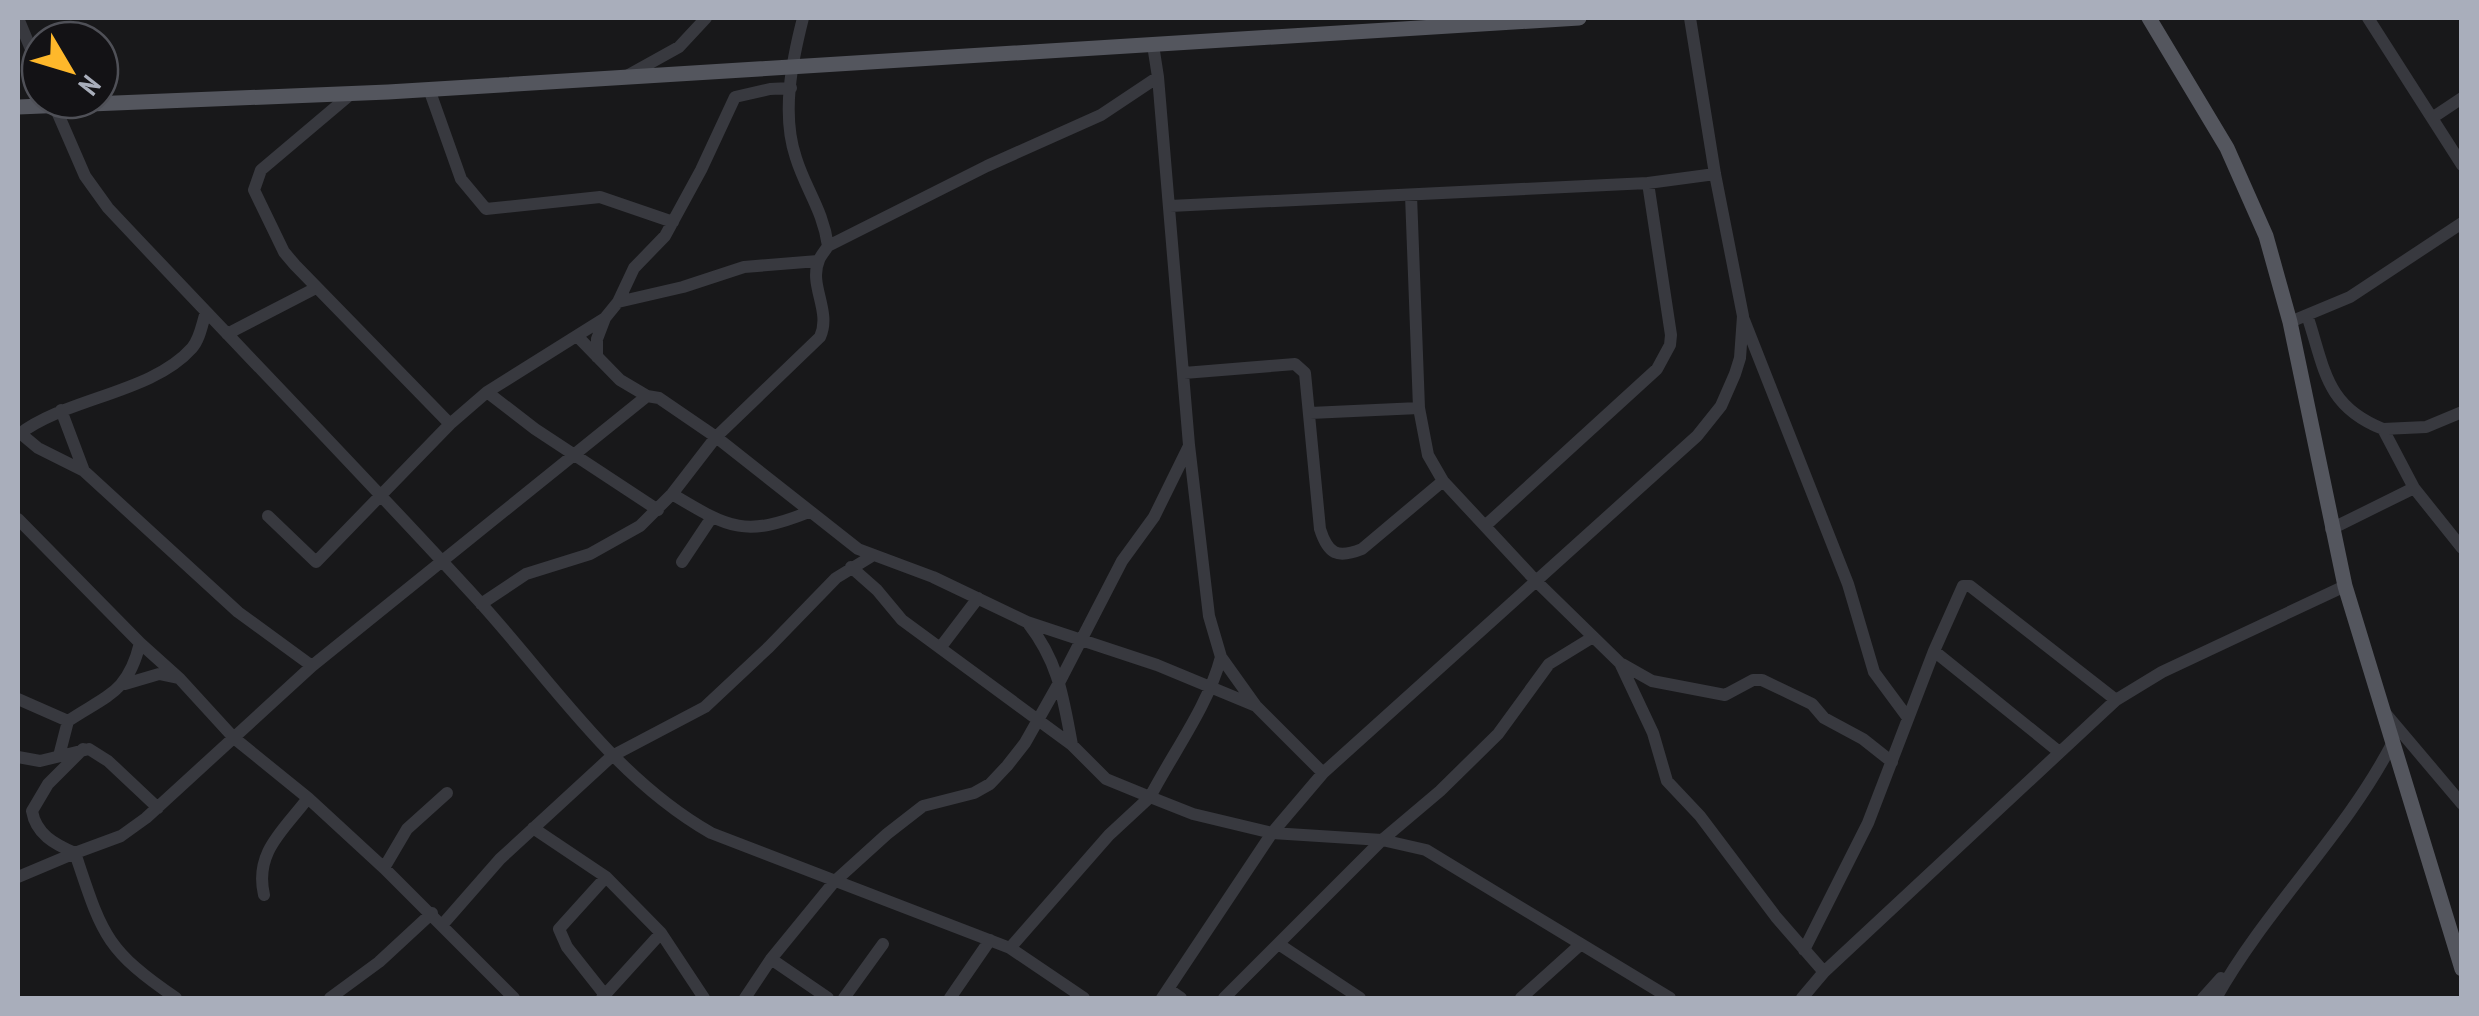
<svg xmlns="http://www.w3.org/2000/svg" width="2479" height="1016" font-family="'PT Sans Narrow',sans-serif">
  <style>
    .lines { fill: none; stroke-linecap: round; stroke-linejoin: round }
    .minor { stroke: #38393f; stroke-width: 12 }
    .major { stroke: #54565e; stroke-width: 15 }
  </style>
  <rect width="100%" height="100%" fill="#18181a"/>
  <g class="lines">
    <path class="minor" d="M18,18L40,71
      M803,18C792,61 781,114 796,158C806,190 823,210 828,246
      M2368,18L2462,165
      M1153,45L1158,77L1189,445L1209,616L1221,657L1256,706L1323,773
      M625,77L679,47L706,18
      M429,89L461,179L486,209L600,197L673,222
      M351,94L261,170L254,190L284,252L295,265L450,424L487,392L605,318L618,302L634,268L665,236L701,170L735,97L770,89L791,88
      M52,100L85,176L108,208C231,339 356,467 477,599C552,681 613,777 711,833L1010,948L1084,998
      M2432,118L2462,98
      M1411,195L1419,408L1428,455L1443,481L1536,581L1620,663L1653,733L1667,781L1700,816L1776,917L1824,972
      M1170,206L1648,183L1715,174
      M618,302L683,287L744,267L818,261
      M2307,315C2325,369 2325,406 2383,429L2414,488L2462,548
      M1744,320L1848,584L1874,672L1908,718
      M2290,322L2350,297L2462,223
      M227,334L316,288
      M578,337L620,380L647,396L659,398L716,437L858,549L933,577L1027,622L1157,665L1256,706
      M597,357V339L605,318
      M1184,373L1295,364L1305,373L1320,529C1328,554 1337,559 1362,549L1443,481
      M487,392L535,429L658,510
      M61,410L84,471
      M1310,413L1419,408
      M2383,429L2426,427L2462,412
      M20,433L38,448L84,471L238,612L312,666
      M18,435C67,397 151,394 192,348C200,339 202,324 206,312
      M672,494C729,528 744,538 809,512
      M268,516L316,562L450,424
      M18,519L140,643L180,679L234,738L308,798L384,868L514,998
      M1485,526L1657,369L1670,345L1671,335L1648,183
      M2331,529L2414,488
      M682,562L712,517
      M851,567L877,590L902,620L1072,745L1106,779L1150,797C1174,751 1208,706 1221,657
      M481,604L526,574L590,554L640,526L672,494L716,437L820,337C832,311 808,285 819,260C821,255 825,251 828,246L987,166L1101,115L1158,77
      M1028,623C1059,663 1063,697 1072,745
      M940,648L978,598
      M1934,651L2058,751
      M1622,664L1652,681L1725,695L1753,680H1762L1812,704L1824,718L1863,739L1892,762
      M125,684L159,674L178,678
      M18,699L68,721
      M2386,714L2462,804
      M83,749L48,784L32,811C36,834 54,844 75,853L121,836L146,818L312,666L647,396
      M59,756L68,721C107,695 128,693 140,643
      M18,757L40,761L89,749L108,761L158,808
      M533,828L606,877L661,933L704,998
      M384,868L407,829L447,793
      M18,877L75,853C102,933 104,949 176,998
      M264,895C254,852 284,830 308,798
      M443,924L500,859L612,756L705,707L769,647L836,578L872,556
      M1280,945L1360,998
      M1010,948L1109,835L1150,797L1193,814L1272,833L1382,840L1426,850L1670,998
      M1804,950L1868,823L1934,651L1963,586H1970L2116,700
      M771,959L828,998
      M1168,989L1181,998
      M605,995L567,947L559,929L606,877
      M330,998L379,962L432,913
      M602,998L661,933
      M745,998L771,959L834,882L887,834L923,806L974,793L990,784L1007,766L1025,743L1060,681L1122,561L1154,517L1188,448
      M844,998L883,944
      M950,998L990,940
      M1162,998L1272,833L1323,773L1697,436L1721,406L1735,374L1740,358L1743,316L1715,174L1690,18
      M1224,998L1382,840L1440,791L1498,734L1549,664L1593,637
      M1521,998L1581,944
      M1802,998L1824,972L2116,700L2162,672L2345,586
      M2203,998L2221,978
      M2216,998C2267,907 2345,835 2393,742"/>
    <path class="major" d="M2149,18L2227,148L2266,236L2290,322L2345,586L2462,969
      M18,107L388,92L1579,18"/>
  </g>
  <rect width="2479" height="1016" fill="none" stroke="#a9aebb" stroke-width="40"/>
  <g transform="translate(70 70) rotate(128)"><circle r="48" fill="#131215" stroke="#4f5057" stroke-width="2.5"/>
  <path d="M0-8L18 38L0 25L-18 38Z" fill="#feb82b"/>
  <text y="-15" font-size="28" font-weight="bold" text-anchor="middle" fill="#a9aebb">N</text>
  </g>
</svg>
